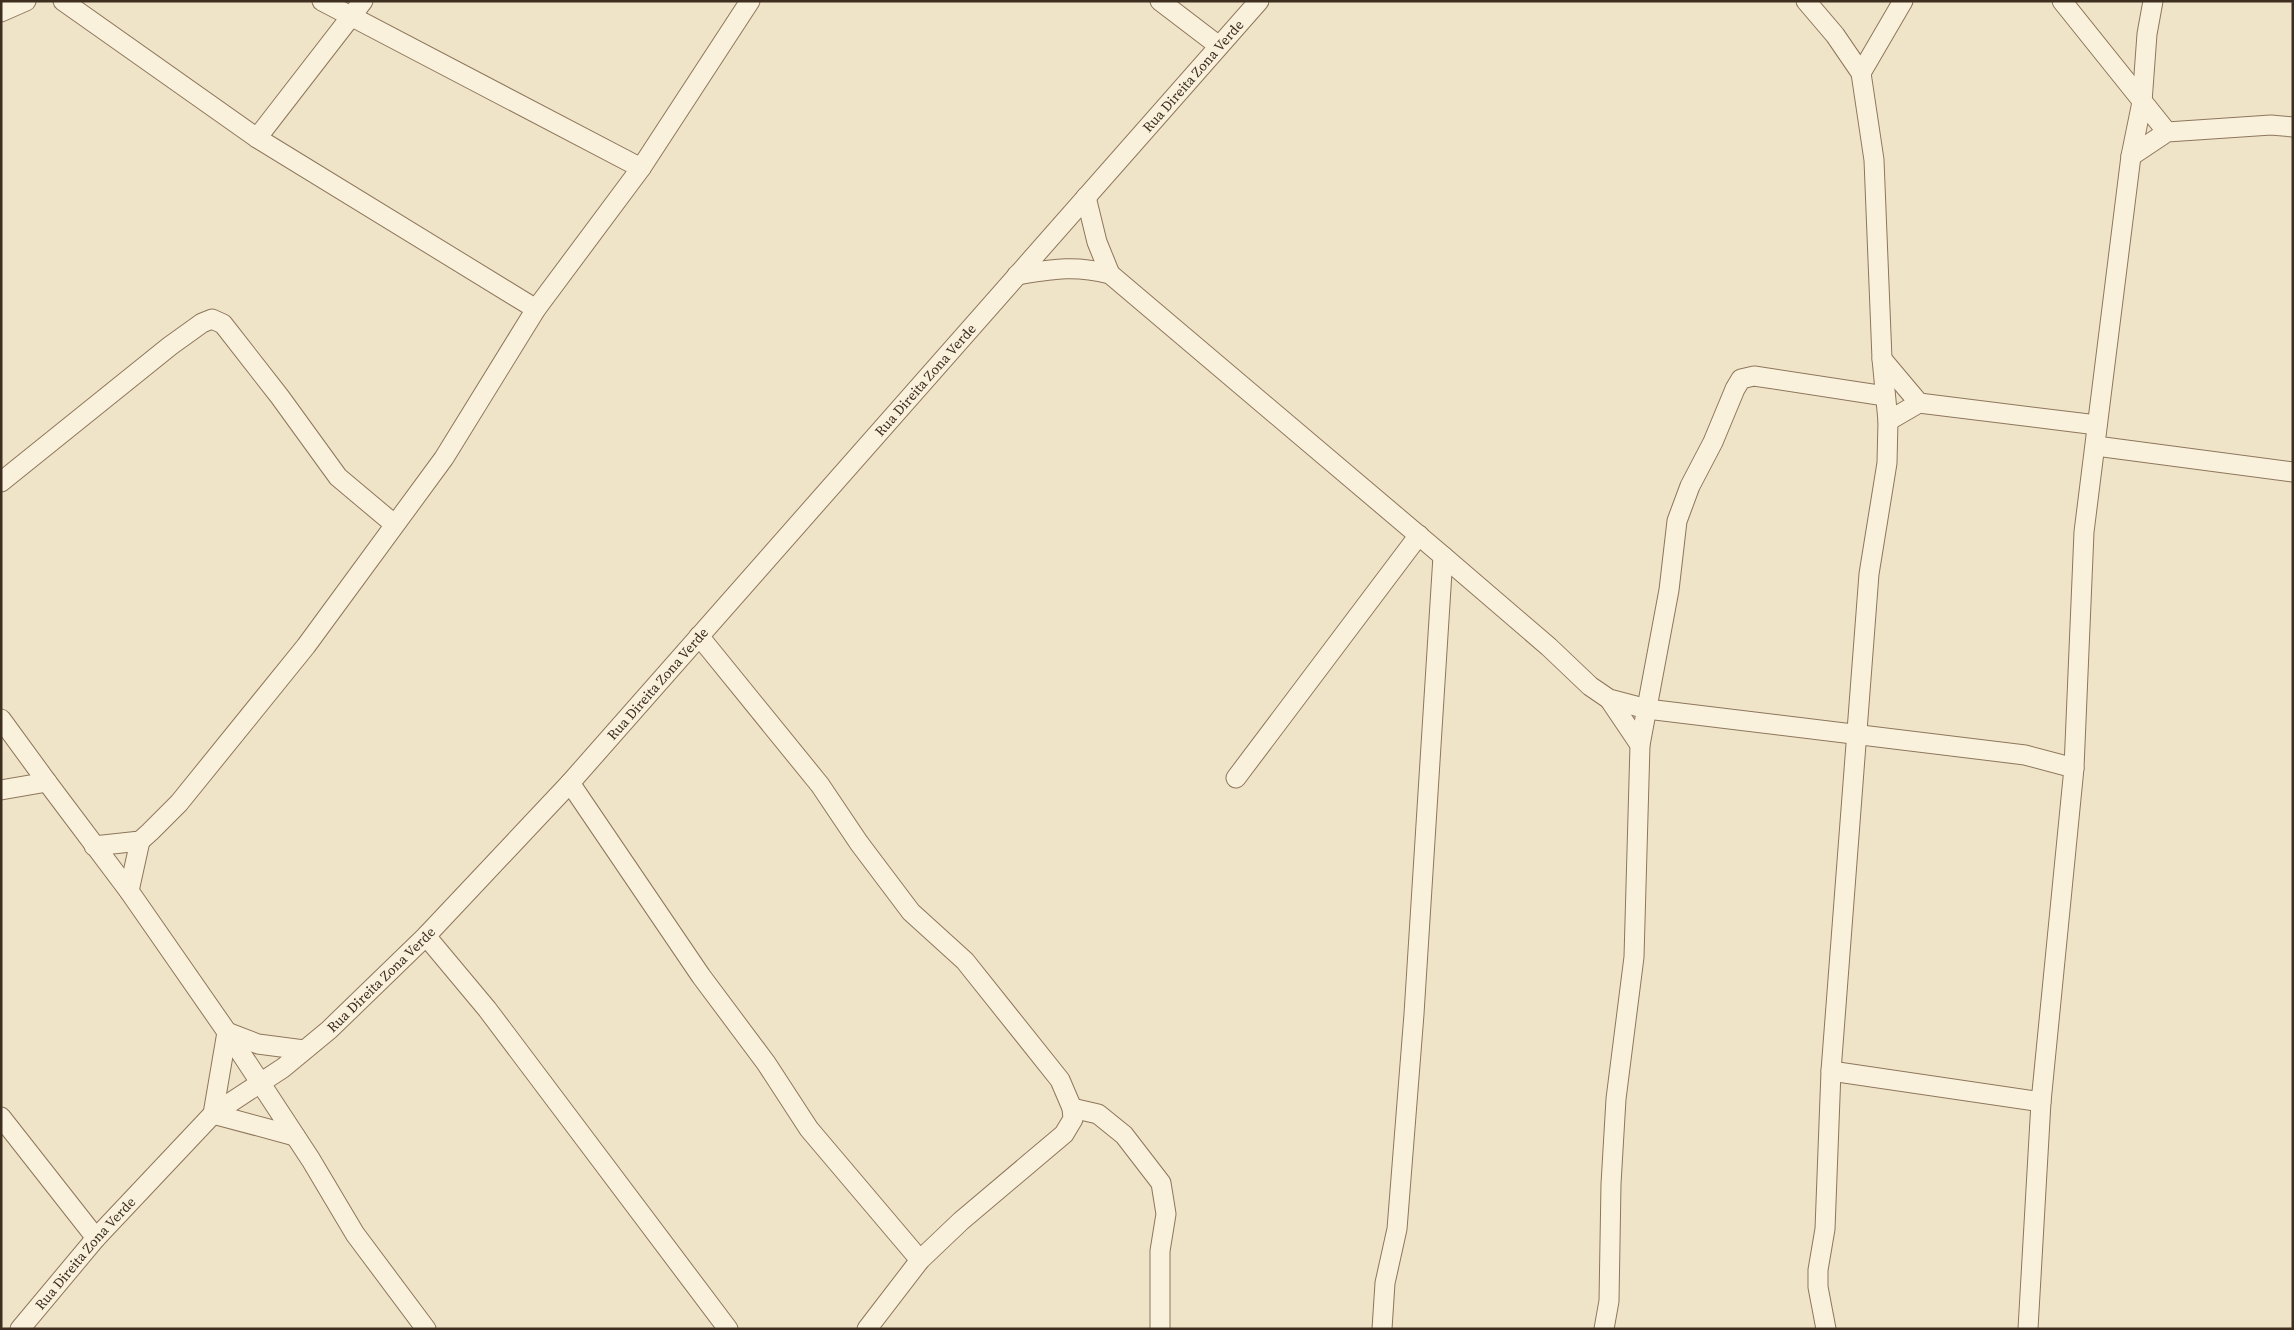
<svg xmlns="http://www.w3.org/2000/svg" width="2294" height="1330" font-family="'Source Serif 4',serif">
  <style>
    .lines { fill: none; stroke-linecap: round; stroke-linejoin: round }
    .street-casing { stroke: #8d765c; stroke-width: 21 }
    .street { stroke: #faf1dc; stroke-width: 19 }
    .labels { text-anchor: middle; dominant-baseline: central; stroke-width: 4; stroke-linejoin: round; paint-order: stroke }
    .street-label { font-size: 14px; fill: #3d2e20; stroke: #f7eed8 }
  </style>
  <rect width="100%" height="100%" fill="#f0e4c8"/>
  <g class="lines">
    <g class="street-casing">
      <g id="street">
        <path d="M63,1L257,138L536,309"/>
        <path d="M322,1L641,168"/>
        <path d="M1160,1L1219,46"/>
        <path d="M1806,1L1835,35L1861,73L1874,160L1882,359L1888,421L1887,463L1869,574L1831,1071L1825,1229L1818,1270V1287L1826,1329"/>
        <path d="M2062,1L2167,132"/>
        <path d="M1,12L26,1"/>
        <path d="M1861,73L1903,1"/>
        <path d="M257,138L363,1"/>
        <path d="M2131,156L2167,132L2271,125L2293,127"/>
        <path d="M1086,197L1097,242L1110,274"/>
        <path d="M1017,275C1054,269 1074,265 1110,274L1443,556L1549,647L1590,686L1609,699L1647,709L2025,755L2074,768"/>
        <path d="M1882,359L1919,403"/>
        <path d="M1888,421L1919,403L2097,425"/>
        <path d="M2096,446L2293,472"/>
        <path d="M1,482L170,346L202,323L212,319L223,324L280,397L338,477L394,524"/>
        <path d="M699,636L820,785L859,843L911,912L965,961L1060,1080L1072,1108L1073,1119L1064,1134L961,1221L920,1260L867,1329"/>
        <path d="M1609,699L1640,745"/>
        <path d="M1,719L47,782L129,891L227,1032L311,1160L355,1234L426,1329"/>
        <path d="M1236,778L1419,535"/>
        <path d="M570,783L701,976L766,1063L809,1129L920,1260"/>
        <path d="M1,790L47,782"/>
        <path d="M94,846L140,841L150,832L179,803L306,646L444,458L536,309L641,168L750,1"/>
        <path d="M129,891L140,841"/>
        <path d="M426,936L487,1009L728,1329"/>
        <path d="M1831,1071L2041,1102"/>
        <path d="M1072,1108L1098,1114L1124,1135L1161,1183L1166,1214L1160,1251V1329"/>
        <path d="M1,1117L96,1238"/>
        <path d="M295,1136L213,1114L227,1032L258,1044L304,1050"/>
        <path id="s1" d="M20,1329L96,1238L213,1114L283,1068L329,1030L426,936L570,783L1259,1"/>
        <path d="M1382,1329L1385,1283L1397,1229L1414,1014L1443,556"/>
        <path d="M1604,1329L1609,1301L1611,1184L1616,1099L1634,957L1640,745L1669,590L1677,521L1690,486L1713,442L1735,389L1741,379L1754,376L1885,396"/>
        <path d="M2028,1329L2041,1102L2074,768L2084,532L2131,156L2142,102L2147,34L2153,1"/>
      </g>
    </g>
    <use href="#street" class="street"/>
  </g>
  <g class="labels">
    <g class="street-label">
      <text stroke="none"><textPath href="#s1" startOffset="1720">Rua Direita Zona Verde</textPath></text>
      <text stroke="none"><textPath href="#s1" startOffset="1315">Rua Direita Zona Verde</textPath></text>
      <text stroke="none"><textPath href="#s1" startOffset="910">Rua Direita Zona Verde</textPath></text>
      <text stroke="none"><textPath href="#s1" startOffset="505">Rua Direita Zona Verde</textPath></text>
      <text stroke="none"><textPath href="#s1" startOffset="100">Rua Direita Zona Verde</textPath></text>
    </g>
  </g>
  <rect width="2294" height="1330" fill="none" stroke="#3d2e20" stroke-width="5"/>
</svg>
